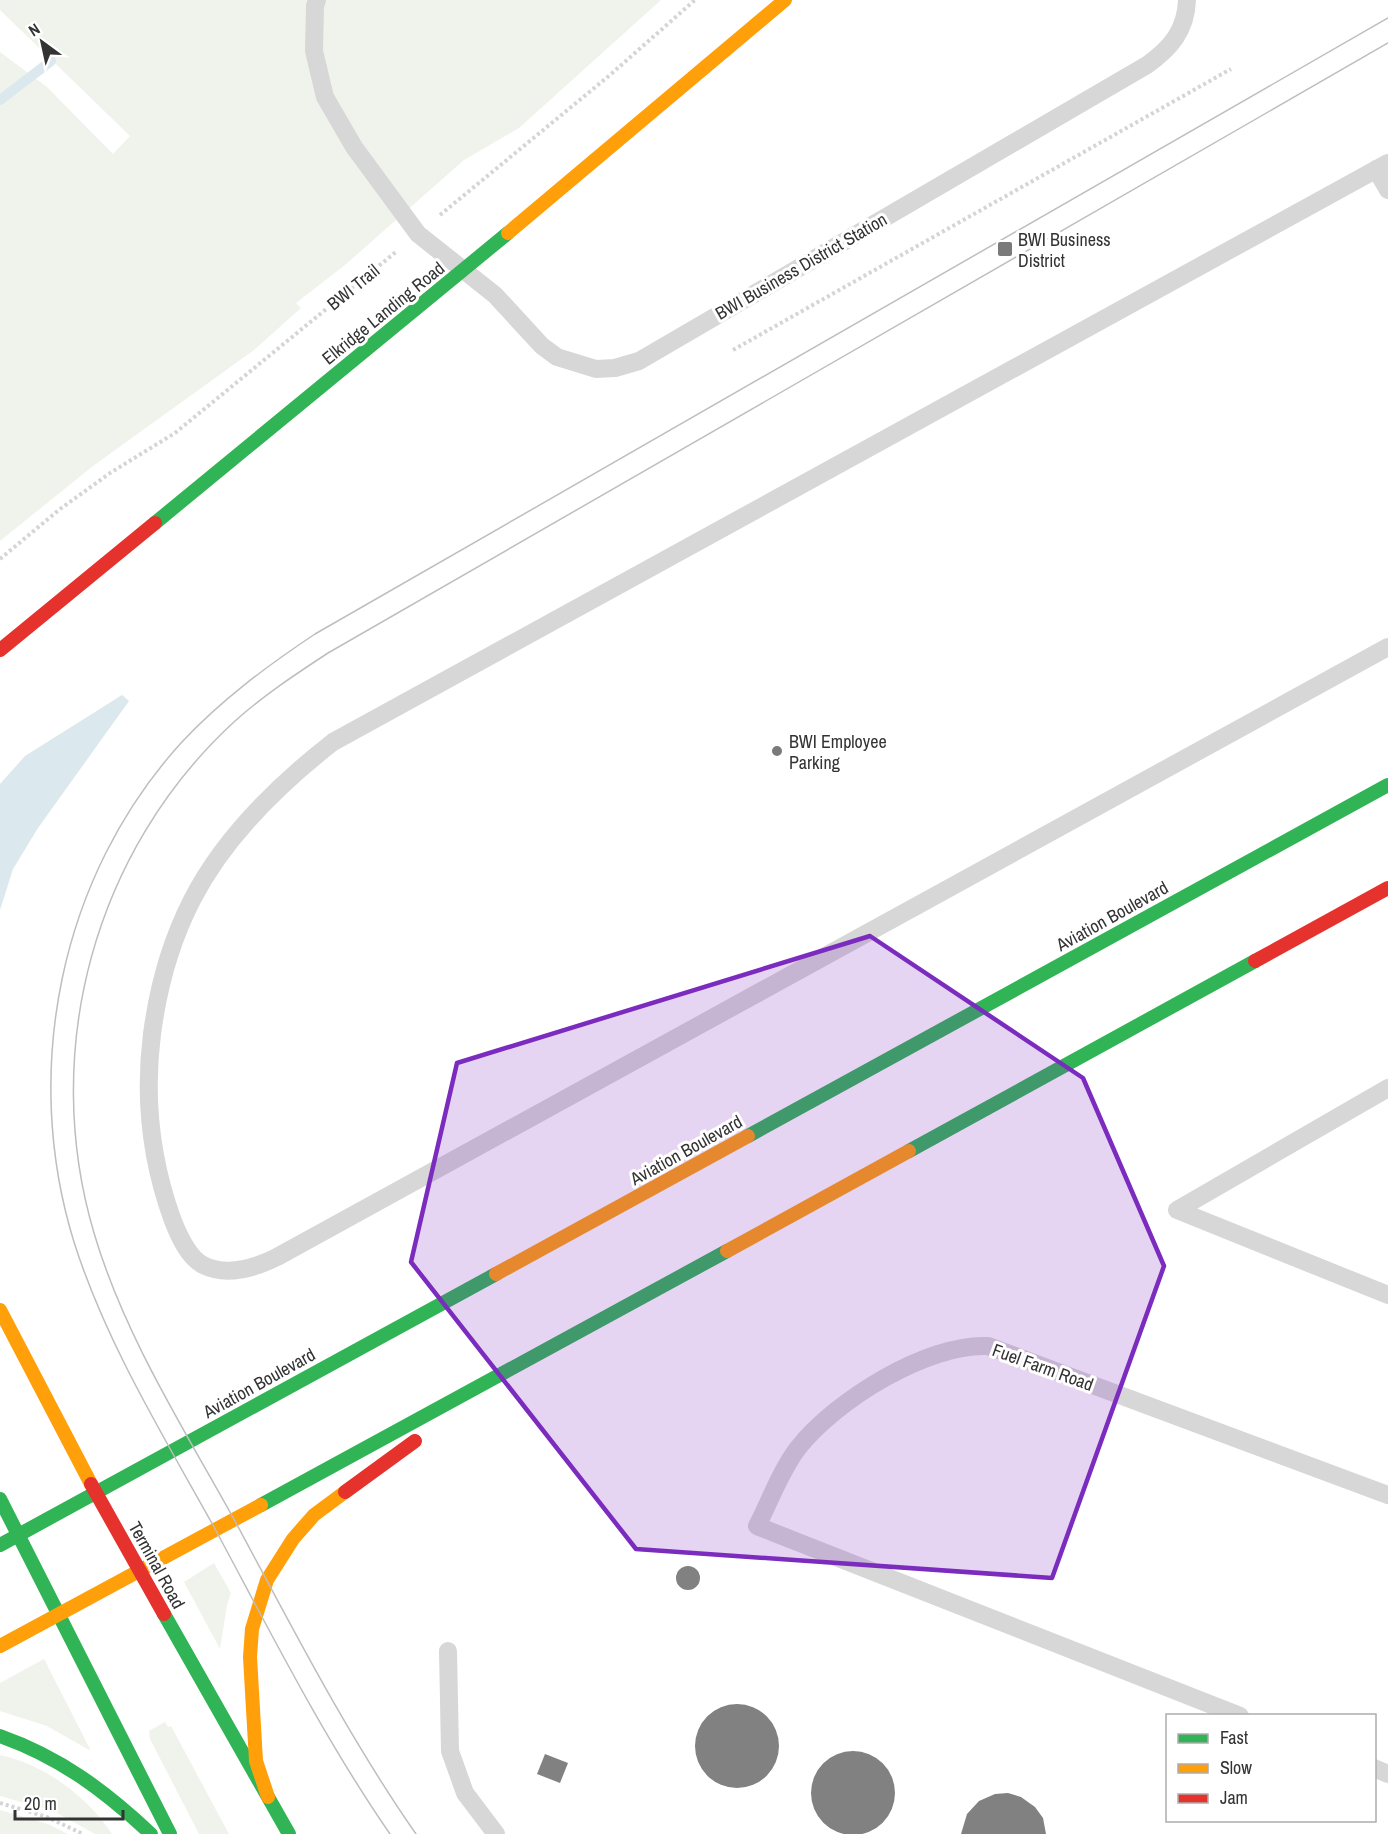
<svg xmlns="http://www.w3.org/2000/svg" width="1388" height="1834" font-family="'Archivo Narrow',sans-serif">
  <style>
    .green { fill: #f0f3ec }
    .water { fill: #dbe9ee }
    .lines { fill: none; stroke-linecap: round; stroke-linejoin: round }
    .stream { stroke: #dbe9ee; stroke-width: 10 }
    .building { fill: #818181 }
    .path { stroke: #d5d5d5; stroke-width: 4; stroke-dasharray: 3 3; stroke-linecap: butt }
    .lane { stroke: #d7d7d7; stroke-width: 18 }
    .fast { stroke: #30b455; stroke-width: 14 }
    .slow { stroke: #ff9f0a; stroke-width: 14 }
    .jam { stroke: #e5322d; stroke-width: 14 }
    .tram { stroke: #bebebe; stroke-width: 1.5 }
    .marked { fill: #7b2cbf; fill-opacity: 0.2; stroke: #7b2cbf; stroke-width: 4.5; stroke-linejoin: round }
    .poi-dot { fill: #7a7a7a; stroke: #fff; stroke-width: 2 }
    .labels { text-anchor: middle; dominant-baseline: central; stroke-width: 6; stroke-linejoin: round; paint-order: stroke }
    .poi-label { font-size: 18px; fill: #333; stroke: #fff; text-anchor: start }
    .street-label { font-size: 18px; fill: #333; stroke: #fff }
  </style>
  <rect width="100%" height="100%" fill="#fff"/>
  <path class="green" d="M0,0H661L519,128L464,160L345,265L296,303L301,308L254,350L93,466L0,541V52L47,87L113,154L130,136L0,10Z
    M214,1563L231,1593L227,1605L220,1649L184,1582Z
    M44,1659L90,1749L89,1750L47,1726L0,1711V1683Z
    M165,1722L168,1727L171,1726L229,1834H199L150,1739L149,1731Z
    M0,1755C44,1764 88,1797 112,1834H95L55,1812L0,1796Z
    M0,1810L48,1824L68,1834H0Z"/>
  <path class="water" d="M122,695L129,701L38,828L13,869L0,910V784L25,756Z"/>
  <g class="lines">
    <path class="stream" d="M0,100L51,61"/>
  </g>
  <path class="building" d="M676 1578a12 12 0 1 1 24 0a12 12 0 1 1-24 0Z
    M695 1746a42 42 0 1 1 84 0a42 42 0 1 1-84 0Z
    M811 1793a42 42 0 1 1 84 0a42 42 0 1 1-84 0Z
    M545,1754L568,1763L560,1783L537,1774Z
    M1008,1793L1021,1797L1035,1807L1043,1818L1046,1834H961L967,1814L979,1801L995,1794Z"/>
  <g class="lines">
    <path class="path" d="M440,215L610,75L695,0
      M733,350L1231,69
      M0,559L60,509L110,473L175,433L397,251
      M0,1803L47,1817L83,1834"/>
    <path class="lane" d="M317,0L315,6L314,51L325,97L354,147L418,234L495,295L542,346L557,357L596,369L615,368L639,361L1147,65C1171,48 1186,30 1187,0
      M1388,163L333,742C278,785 224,837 192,900C171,941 158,988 152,1034C144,1097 151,1161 173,1221C179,1236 188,1257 203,1265C227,1277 255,1268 277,1257L1388,647
      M1376,169L1388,190
      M1388,1088L1177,1210L1388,1295
      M448,1651L450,1751L465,1793L496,1834
      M1240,1716L757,1526C770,1501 781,1470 798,1448C835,1401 927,1343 988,1346L1388,1495
      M1374,1768L1388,1774"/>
    <path class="fast" d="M155,523L508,233
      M748,1136L1388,785
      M909,1151L1255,961
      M0,1499L170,1834
      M261,1505L727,1251
      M0,1545L496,1274
      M164,1614L289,1834
      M0,1736C60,1757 105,1791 151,1834"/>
    <path class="slow" d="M508,233L785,0
      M727,1251L909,1151
      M496,1274L748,1136
      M0,1310L91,1484
      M0,1646L261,1505
      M268,1797L256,1761L250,1657L252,1629L267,1580L293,1539L314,1515L345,1492"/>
    <path class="jam" d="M0,650L155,523
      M1255,961L1388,888
      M91,1484L164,1614
      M345,1492L415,1441"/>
    <path class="tram" d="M390,1834C323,1737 270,1631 214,1527C163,1435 106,1343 74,1242C21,1071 60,876 181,743C221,700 267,666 315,634L1388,18
      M416,1834C347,1735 292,1627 235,1521C184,1429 124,1335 94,1233C40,1051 94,850 235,721C264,695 296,674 328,653L1388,43"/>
  </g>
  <path class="marked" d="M870,936L1083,1078L1164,1266L1052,1578L636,1549L411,1262L457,1063Z"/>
  <g class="poi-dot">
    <rect x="997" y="241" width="16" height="16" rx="3"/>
    <circle cx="777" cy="751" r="6"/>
  </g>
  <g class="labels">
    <g class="poi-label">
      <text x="1018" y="239">BWI Business<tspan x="1018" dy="21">District</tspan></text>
      <text x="789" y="741">BWI Employee<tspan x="789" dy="21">Parking</tspan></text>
    </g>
    <g class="street-label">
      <text transform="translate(801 266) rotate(-30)">BWI Business District Station</text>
      <text transform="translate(353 287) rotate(-39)">BWI Trail</text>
      <text transform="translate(383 313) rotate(-39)">Elkridge Landing Road</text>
      <text transform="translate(1112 916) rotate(-29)">Aviation Boulevard</text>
      <text transform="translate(686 1150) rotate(-29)">Aviation Boulevard</text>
      <text transform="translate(1043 1367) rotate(20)">Fuel Farm Road</text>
      <text transform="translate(259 1383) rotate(-29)">Aviation Boulevard</text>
      <text transform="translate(157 1565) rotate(61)">Terminal Road</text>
    </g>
  </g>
  <rect x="1166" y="1714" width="210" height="108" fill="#ffffff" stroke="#adadad" stroke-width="1.5"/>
  <rect x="1178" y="1734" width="30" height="9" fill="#30b455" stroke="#adadad" stroke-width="1.5"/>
  <text x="1220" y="1744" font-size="18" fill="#333333">Fast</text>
  <rect x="1178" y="1764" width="30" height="9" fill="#ff9f0a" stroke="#adadad" stroke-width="1.5"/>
  <text x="1220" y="1774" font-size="18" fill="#333333">Slow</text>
  <rect x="1178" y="1794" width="30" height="9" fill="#e5322d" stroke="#adadad" stroke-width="1.5"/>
  <text x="1220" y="1804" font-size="18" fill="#333333">Jam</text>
  <g transform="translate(42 42) rotate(327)" stroke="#ffffff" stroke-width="4.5" paint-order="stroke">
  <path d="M0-4.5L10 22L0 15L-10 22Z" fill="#333333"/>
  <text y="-9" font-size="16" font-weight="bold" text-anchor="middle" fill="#333333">N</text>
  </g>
  <path d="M15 1810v9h108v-9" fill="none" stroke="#333333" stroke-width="3"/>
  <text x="24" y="1810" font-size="18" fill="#333333" stroke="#ffffff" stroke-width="4.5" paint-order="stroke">20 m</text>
</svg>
